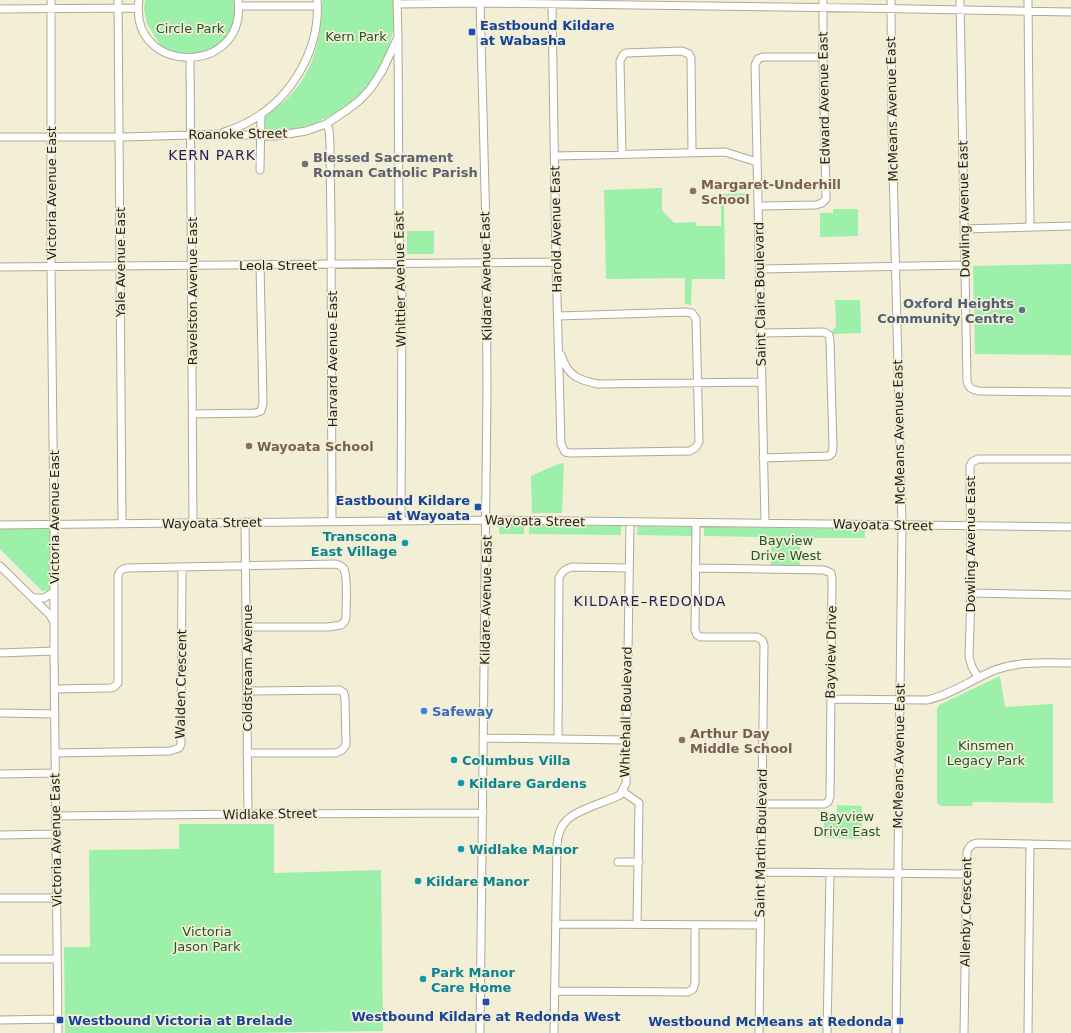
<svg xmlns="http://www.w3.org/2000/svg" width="1071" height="1033" font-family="'DejaVu Sans',sans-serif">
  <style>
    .green { fill: #9cf0a9 }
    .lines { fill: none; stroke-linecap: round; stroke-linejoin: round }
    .minor-casing { stroke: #afaa93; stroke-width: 9 }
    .minor { stroke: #fff; stroke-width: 7 }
    .transit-dot { fill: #1a4fb4; stroke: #f3eed6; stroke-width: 1.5 }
    .worship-dot { fill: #6b7280; stroke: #f3eed6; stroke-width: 1.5 }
    .education-dot { fill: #8d6e63; stroke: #f3eed6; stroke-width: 1.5 }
    .service-dot { fill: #5c6f8a; stroke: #f3eed6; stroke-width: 1.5 }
    .culture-dot { fill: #0f9aa8; stroke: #f3eed6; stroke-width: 1.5 }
    .shop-dot { fill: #3f7fe0; stroke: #f3eed6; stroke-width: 1.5 }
    .labels { text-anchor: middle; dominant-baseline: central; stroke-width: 3.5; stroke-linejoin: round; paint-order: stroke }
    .transit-label { font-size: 13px; font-weight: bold; fill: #164399; stroke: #f3eed6; text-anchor: start }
    .park-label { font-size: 13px; fill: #1d572a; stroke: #f3eed6 }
    .street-label { font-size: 13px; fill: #211f16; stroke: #f3eed6 }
    .worship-label { font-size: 13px; font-weight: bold; fill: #5b616d; stroke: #f3eed6; text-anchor: start }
    .education-label { font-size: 13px; font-weight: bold; fill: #785e54; stroke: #f3eed6; text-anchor: start }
    .service-label { font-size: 13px; font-weight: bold; fill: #4e5e75; stroke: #f3eed6; text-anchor: end }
    .culture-label { font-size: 13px; font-weight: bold; fill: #0d838f; stroke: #f3eed6; text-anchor: start }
    .shop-label { font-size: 13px; font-weight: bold; fill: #366cbe; stroke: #f3eed6; text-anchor: start }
    .neighbourhood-label { font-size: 14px; letter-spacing: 1px; fill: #1d2059; stroke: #f3eed6 }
  </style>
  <rect width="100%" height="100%" fill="#f3eed6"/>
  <path class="green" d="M145,0H235L233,24L224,39L219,44L205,52L193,55L172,52L160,45L147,24L144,9Z
    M322,0H395C395,7 396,14 395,22C395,27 392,34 391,39C380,84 342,118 298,128C289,131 274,135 265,130V117C277,107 290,98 299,85C316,61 323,29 322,0Z
    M662,188V210L674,223L696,222V226H721V195L724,194L749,193L748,199L724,200L725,279H692L691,305L685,304V278L606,279L604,190Z
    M833,209H858V236L820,237V213H833Z
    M407,231H434V254H407Z
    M1071,264V355L975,354L973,266Z
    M835,300H860L861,333L833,334L832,332L836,326Z
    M564,463L562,513H532L531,476L558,464Z
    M499,524L522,525L524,526V534H499Z
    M529,525L621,526V535L529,534Z
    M638,526L692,527V536L637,535Z
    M46,527L50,531V588L48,591H42L0,549V528Z
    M704,527L863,529L865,531V538H800V566H771V537L704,536Z
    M1000,676L1005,707L1052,704L1053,705V803L973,802L972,806H941L937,803V709L939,705Z
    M837,805L862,806V839L824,838V813H837Z
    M179,824H274V873L381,870L383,1031L235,1033H65L64,947H90L89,850L179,849Z"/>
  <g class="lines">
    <g class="minor-casing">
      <path id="minor" d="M51,0V266L54,525V651L58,1033
        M118,0L122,523
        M139,0C128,76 248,77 238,0
        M891,0L892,127L902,525L896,1033
        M960,0L967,380C968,388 972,390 979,391L1071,392
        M1028,0L1030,227
        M398,4L480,3L857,8L1071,12
        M552,4L556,262L561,444L565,452L570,453L690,451L696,447L699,442L696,319L692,313L686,312L558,316
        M239,6H317
        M0,9L138,8
        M398,37L399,227L402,299L401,521
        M190,58L193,523
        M326,124L329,129L330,143L331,228L332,522
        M224,132C233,129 242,126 250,121C292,98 321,48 317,0
        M0,137H126L221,134L275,136L306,131L326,124L347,110L360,100L371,88L382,71L398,37L397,0
        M622,154L620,61L623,55L626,53L682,51L689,54L691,58L692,152
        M555,156L725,152L757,162
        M260,170L261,114
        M758,206L816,205L822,203L826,199L823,57V0
        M964,229L1071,226
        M0,267L556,262
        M759,269L965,265
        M760,333L824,332L829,335L830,341L833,448L832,453L829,456L763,458
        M561,355C568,376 578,380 598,384L761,382
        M192,414L255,413L261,411L263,403L260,264
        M245,522L248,814
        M696,523L695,630L697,635L701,637H757L762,640L764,645L759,1033
        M765,523L755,65L758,59L763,57H823
        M0,525L487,520L1071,527
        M0,566L50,615L54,622
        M695,568L824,570L831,573L832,579L830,797L828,802L824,804H762
        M971,593L1071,595
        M33,598H44L54,592
        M0,653L54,651
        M978,677L972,667L969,657L971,593L970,466L972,462L978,459H1071
        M55,689L110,688L114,687L118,683V576C119,571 121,569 127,568L336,564C339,565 342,566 344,569C348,579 346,605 346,616L345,621L341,625L328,627H247
        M247,691L340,690L344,693L345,699L346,745L342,750L336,753H247
        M831,699L927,700C951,695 972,679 995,670C1019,661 1045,663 1071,663
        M0,713L54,714
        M483,738L626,740
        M558,739L559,578C562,571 565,569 572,567L629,568
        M55,753L170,751L179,748L181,744L182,568
        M0,774L55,773
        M622,791L639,803L637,924
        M56,816L248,814L483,813
        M0,835L56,834
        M618,862H639
        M761,872L966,874
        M0,898H57
        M556,924L760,925
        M0,959H57
        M555,991L688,992L693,989L695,983V925
        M0,1020L58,1019
        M480,1033L487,391L486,228L480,0
        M554,1033L557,844C558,836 560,827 566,821C575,810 606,802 620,795L626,783L630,522
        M827,1033L830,873
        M964,1033L967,852C969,847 971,844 977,843L1071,845
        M1028,1033L1030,844"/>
    </g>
    <use href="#minor" class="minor"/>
  </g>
  <g class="transit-dot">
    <rect x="468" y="28" width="8" height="8" rx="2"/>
    <rect x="474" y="503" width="8" height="8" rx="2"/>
    <rect x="482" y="998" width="8" height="8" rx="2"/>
    <rect x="56" y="1016" width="8" height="8" rx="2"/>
    <rect x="896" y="1017" width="8" height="8" rx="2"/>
  </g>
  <circle class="worship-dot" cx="305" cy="164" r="4"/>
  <g class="education-dot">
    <circle cx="693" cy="191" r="4"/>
    <circle cx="249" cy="446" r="4"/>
    <circle cx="682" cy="740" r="4"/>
  </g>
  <circle class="service-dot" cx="1022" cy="310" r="4"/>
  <g class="culture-dot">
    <circle cx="405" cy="543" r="4"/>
    <circle cx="454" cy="760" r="4"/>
    <circle cx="461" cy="783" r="4"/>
    <circle cx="461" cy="849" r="4"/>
    <circle cx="418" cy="881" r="4"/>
    <circle cx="423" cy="979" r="4"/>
  </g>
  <circle class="shop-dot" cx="424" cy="711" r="4"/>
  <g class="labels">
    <g class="transit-label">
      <text x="480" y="25">Eastbound Kildare<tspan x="480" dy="15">at Wabasha</tspan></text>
      <text x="470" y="500" text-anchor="end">Eastbound Kildare<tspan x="470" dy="15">at Wayoata</tspan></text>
      <text x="486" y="1016" text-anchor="middle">Westbound Kildare at Redonda West</text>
      <text x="68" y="1020">Westbound Victoria at Brelade</text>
      <text x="892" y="1021" text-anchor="end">Westbound McMeans at Redonda</text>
    </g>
    <g class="park-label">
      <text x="190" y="28">Circle Park</text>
      <text x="356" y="36">Kern Park</text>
      <text x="786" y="540">Bayview<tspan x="786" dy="15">Drive West</tspan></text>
      <text x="986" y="745">Kinsmen<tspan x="986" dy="15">Legacy Park</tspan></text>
      <text x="847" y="816">Bayview<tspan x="847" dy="15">Drive East</tspan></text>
      <text x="207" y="931">Victoria<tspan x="207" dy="15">Jason Park</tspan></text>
    </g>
    <g class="street-label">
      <text transform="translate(824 98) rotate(-91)">Edward Avenue East</text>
      <text transform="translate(892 109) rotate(-91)">McMeans Avenue East</text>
      <text transform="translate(238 134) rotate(-1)">Roanoke Street</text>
      <text transform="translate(51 193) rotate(-90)">Victoria Avenue East</text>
      <text transform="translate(964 209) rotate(-91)">Dowling Avenue East</text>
      <text transform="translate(556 229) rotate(-91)">Harold Avenue East</text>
      <text transform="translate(120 262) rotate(-90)">Yale Avenue East</text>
      <text x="278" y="265">Leola Street</text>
      <text transform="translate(486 276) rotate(-91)">Kildare Avenue East</text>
      <text transform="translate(400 279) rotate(-91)">Whittier Avenue East</text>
      <text transform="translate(192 291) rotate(-90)">Ravelston Avenue East</text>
      <text transform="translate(760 294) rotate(-91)">Saint Claire Boulevard</text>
      <text transform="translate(332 359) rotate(-90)">Harvard Avenue East</text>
      <text transform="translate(899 432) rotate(-91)">McMeans Avenue East</text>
      <text transform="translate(54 517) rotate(-90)">Victoria Avenue East</text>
      <text transform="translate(535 521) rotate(1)">Wayoata Street</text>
      <text transform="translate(212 523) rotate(-1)">Wayoata Street</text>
      <text transform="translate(883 525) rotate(1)">Wayoata Street</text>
      <text transform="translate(970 544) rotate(-90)">Dowling Avenue East</text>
      <text transform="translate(486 600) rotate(-89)">Kildare Avenue East</text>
      <text transform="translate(831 652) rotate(-89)">Bayview Drive</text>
      <text transform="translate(247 668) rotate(-90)">Coldstream Avenue</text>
      <text transform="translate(181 684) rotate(-89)">Walden Crescent</text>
      <text transform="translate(626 712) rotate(-89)">Whitehall Boulevard</text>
      <text transform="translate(899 756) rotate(-89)">McMeans Avenue East</text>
      <text transform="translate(270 814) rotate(-1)">Widlake Street</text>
      <text transform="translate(56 840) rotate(-91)">Victoria Avenue East</text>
      <text transform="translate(761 843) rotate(-89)">Saint Martin Boulevard</text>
      <text transform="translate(966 912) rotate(-89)">Allenby Crescent</text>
    </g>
    <g class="worship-label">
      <text x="313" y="157">Blessed Sacrament<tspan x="313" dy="15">Roman Catholic Parish</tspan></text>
    </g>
    <g class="education-label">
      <text x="701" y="184">Margaret-Underhill<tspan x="701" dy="15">School</tspan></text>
      <text x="257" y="446">Wayoata School</text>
      <text x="690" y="733">Arthur Day<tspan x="690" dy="15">Middle School</tspan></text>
    </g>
    <g class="service-label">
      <text x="1014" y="303">Oxford Heights<tspan x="1014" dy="15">Community Centre</tspan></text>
    </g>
    <g class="culture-label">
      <text x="397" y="536" text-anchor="end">Transcona<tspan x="397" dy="15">East Village</tspan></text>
      <text x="462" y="760">Columbus Villa</text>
      <text x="469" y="783">Kildare Gardens</text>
      <text x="469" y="849">Widlake Manor</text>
      <text x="426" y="881">Kildare Manor</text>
      <text x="431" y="972">Park Manor<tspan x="431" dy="15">Care Home</tspan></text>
    </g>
    <g class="shop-label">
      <text x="432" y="711">Safeway</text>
    </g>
    <g class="neighbourhood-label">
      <text x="212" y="155">KERN PARK</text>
      <text x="650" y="601">KILDARE–REDONDA</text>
    </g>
  </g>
</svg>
